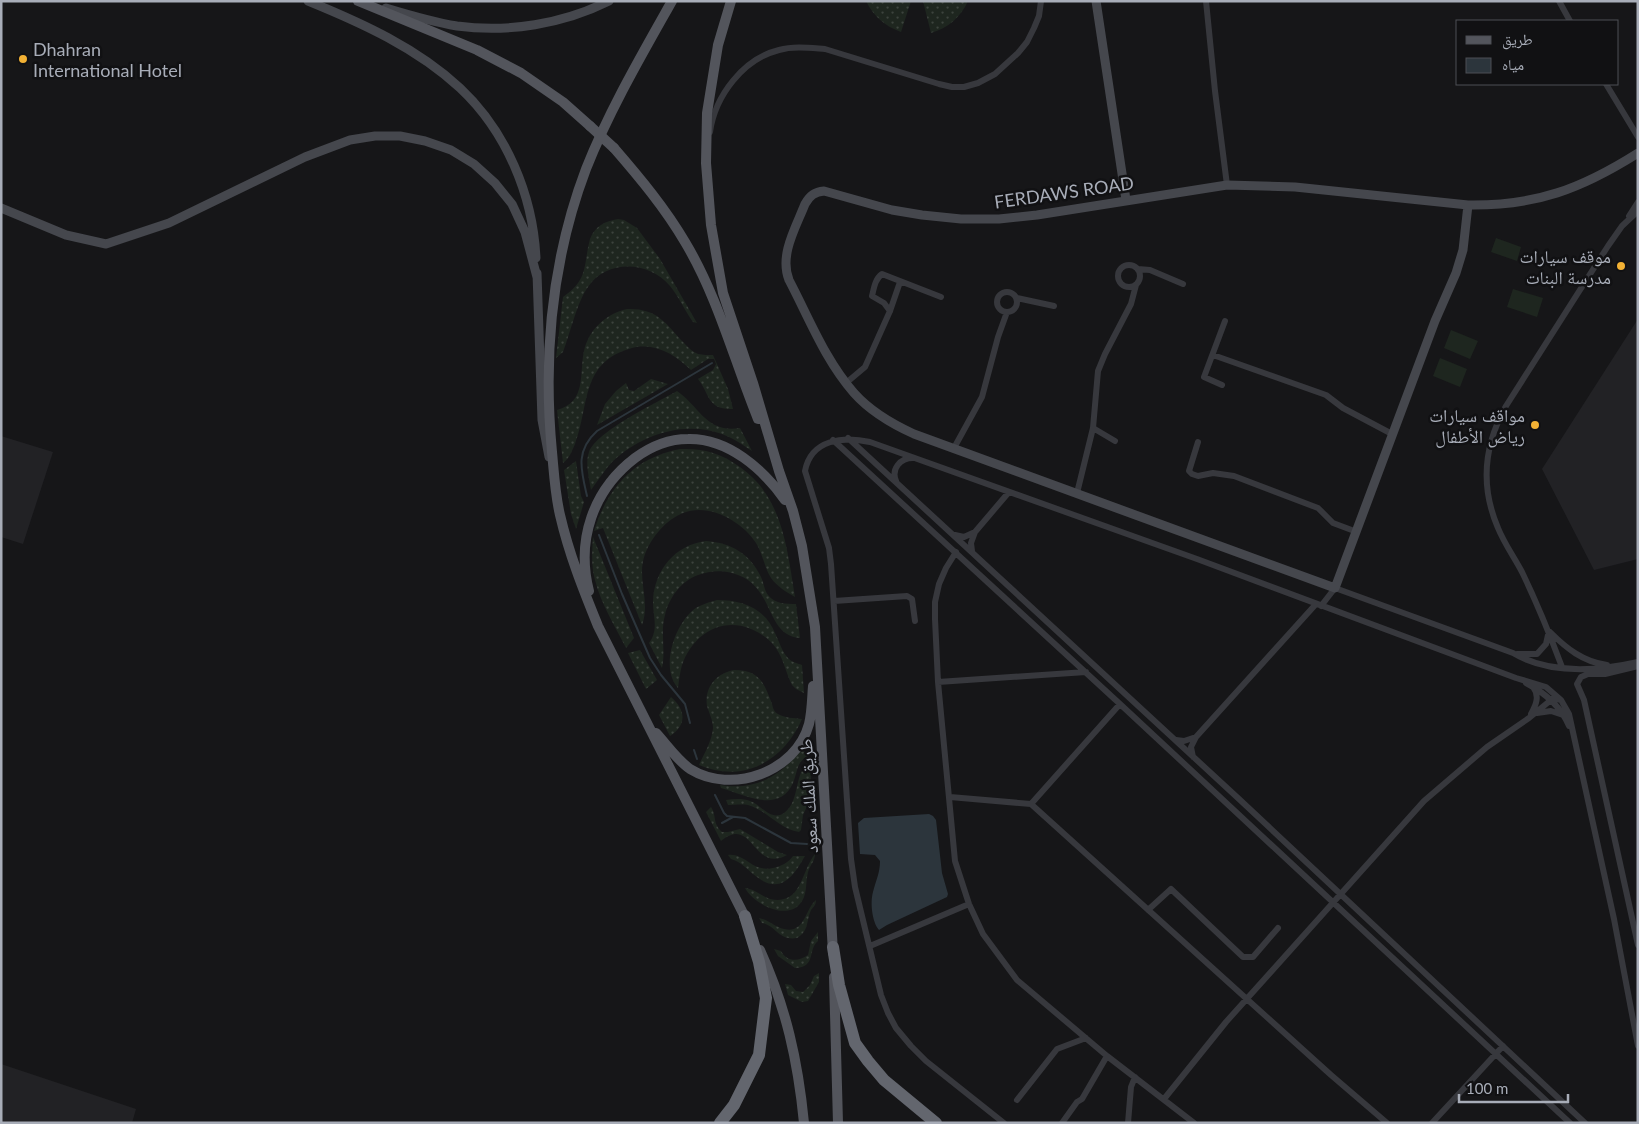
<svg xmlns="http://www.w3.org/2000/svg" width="1639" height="1124" font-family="Lato,'Noto Naskh Arabic',sans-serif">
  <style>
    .built { fill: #222225 }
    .grass { fill: url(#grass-dots) }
    .park { fill: #1e261f }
    .water { fill: #2c353c }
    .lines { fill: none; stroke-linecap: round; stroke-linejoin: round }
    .stream { stroke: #2c353c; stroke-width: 2 }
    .street { stroke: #37383d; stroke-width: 6 }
    .secondary { stroke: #45474d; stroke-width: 9 }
    .primary { stroke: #53555c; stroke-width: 10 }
    .highway { stroke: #63666e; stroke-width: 12 }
    .primary-bridge { stroke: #53555c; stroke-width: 10 }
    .poi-dot { fill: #f2b134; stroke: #111113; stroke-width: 2 }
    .labels { text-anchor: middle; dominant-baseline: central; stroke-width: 5; stroke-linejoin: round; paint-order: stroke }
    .poi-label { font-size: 18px; fill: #a8adb8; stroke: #111113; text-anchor: end }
    .street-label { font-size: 18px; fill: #a8adb8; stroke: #111113 }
  </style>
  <defs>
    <pattern id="grass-dots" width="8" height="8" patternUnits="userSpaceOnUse" patternTransform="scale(1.25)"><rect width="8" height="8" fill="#1e261f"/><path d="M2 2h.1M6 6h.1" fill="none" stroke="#3c433d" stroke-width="1.8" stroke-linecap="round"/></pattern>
  </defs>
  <rect width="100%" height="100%" fill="#161618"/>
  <path class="built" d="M1638,319V559L1594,570L1542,469Z
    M1,436L53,452L23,544L1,537Z
    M1,1064L136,1109L132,1123H1Z"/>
  <path class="grass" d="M866,1H911L901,32C885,26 874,17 866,1Z
    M923,1H968C961,17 948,28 931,33Z
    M618,219L624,220L637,228L660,259L697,323L693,322C685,311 679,297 670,286C649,261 607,259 588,287C577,302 570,334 563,352L556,358L563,297C589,279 583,266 590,239C595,226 605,221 618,219Z
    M627,309C656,308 665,322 682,341C687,346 691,351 698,354C703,355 708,355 713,355L728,389L733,409C707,410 710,394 698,379L713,370L716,364L714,359H708L691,370C675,355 656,342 632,348C580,362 590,405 575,444C572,451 569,459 563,463L557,410C587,402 579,374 584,351C589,329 606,314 627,309Z
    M651,379L668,384L597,425L605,404L616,391L626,383L629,390L634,391Z
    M677,391C701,408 706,433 740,428L752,451C743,445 733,438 722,434C684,420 640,435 612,462C604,471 598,480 591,490C589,478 585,463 589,452C597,431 656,403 677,391Z
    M680,449C703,448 721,453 740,467C783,497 787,549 795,597C786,592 777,586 771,578C764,567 763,554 756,543C743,522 709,502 683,513C666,520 652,536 645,554C636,579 651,601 642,625L603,528L594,531C608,487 634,458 680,449Z
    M576,461L581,496L584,502L576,529L571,514L564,470Z
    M593,537L634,638L626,648C615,626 601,604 595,580C591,566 592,551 593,537Z
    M706,541C732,543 750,554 761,577C764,583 764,590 768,595C775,604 786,604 796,604L800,638C764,636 776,584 732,573C721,570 709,571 698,575C681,581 669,598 665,615C660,633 666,650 662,668L649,643C659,630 653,617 653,602C654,570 675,545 706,541Z
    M717,600C742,600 765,608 775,633C779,641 782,652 788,658C791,662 797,663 802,665L804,693L796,689L792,685C785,671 783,655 772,643C763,634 753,629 742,626C714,620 691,639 682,665C680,672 679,680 678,688C661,669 673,631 689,614C696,606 706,603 717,600Z
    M640,650L657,680L646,689L628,653Z
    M734,670C760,670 764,683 772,704C773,708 774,712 778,714C784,718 794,718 802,719C784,761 743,784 699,765C704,754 712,741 713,728C713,720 709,713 707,706C704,687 717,673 734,670Z
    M671,697C686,710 687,725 670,736L659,715Z
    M809,739L810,754C795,764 799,768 793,783C779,814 745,795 721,788L720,785C761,792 787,771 809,739Z
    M810,762L812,800L808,804L803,815L801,830L799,832C779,829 768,811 748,805C742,804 734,805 728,805L726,800C734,799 742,798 750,801C761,804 770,822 784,813C801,801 793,772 810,762Z
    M711,807C717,816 712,823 722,832H728L740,829L778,852L787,855C753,874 753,814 721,841L706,812Z
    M815,854C815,861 810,865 808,872C805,884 808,896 799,905C784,920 753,903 745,888C755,889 761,896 770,899C802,906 801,871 815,854Z
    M728,855C747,853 752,875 777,867C783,865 789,862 793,856H805C792,879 779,896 753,874C746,868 741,862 731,859Z
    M816,900C816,905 814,906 811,910C806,922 809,931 797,938C778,941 777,926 762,923L759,918C769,920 775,927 784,929C805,934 805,909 816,900Z
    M818,932V941C807,950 817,967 795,968L778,956L774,949L781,951C787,962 798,962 808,955L811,941Z
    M819,973V982L808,1001L802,1002L788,995L785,984L791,985L796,991L803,992L810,985L814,976Z"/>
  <path class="park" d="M1496,238L1521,247L1517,261L1491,252Z
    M1513,289L1543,298L1537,317L1507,307Z
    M1451,330L1478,341L1470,359L1444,348Z
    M1440,358L1467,369L1460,387L1433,376Z"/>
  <path class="water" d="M929,814L933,816L936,820L942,873L948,894L947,897L887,925L879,930C872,922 870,902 873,892C876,880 880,873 880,861L875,855L860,854L858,823L864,818Z"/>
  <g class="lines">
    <path class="stream" d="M587,496C581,470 575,451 597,431L712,363
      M599,535L622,594L650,658L661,675L685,704L690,723
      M694,750L697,759
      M715,795L724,813L727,816L745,818L791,843L807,844
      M722,823L733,817"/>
    <path class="street" d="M1206,1L1215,91L1227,185
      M1559,1L1570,21
      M1606,84L1638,137
      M710,132C715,96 743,59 779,50C794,46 810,48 825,49L939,84L952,87H964L978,83L995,74L1018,53L1027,42L1034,28L1039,16L1041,1
      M1629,216L1638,202
      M1118 276a11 11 0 1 1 22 0a11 11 0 1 1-22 0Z
      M1138,269L1150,270L1183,284
      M997 302a10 10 0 1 1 20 0a10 10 0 1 1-20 0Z
      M1017,298L1054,306
      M890,311L884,303L872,296C874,288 875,279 882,274L941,297
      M1213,355L1326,395L1343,408L1392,434
      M846,383L865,367L890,311L900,282
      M1222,385L1204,377L1225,321
      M1093,428L1115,441
      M848,438L1239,799L1585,1123
      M833,440L1120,704L1570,1123
      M1198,442L1189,471L1192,474L1198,476L1213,473L1234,476L1318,508L1333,523L1357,532
      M954,448L982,397L998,337L1007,312
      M896,481C891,469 900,458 913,458
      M1077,493L1093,428L1098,371L1105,354L1131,304L1136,285
      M975,532L1009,492
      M955,535L964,537L975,532L971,543L972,551
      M956,552L946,568L939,584L935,602V619L938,682L955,861L969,904L983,934L1017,980L1107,1056L1194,1123
      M834,601L907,596L912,599L915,621
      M1321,606L1335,588L1513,653C1550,675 1598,671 1638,662
      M1550,632C1566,648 1583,662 1607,665
      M1517,654H1537L1546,644L1548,635
      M1638,666L1605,674H1588L1581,677L1577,684L1584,700L1638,945
      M1562,667C1550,635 1537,603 1522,572C1514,557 1504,543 1498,528C1480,486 1484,445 1506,406L1608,246L1622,226L1638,211
      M938,682L1086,672
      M1526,683C1545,693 1561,706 1569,726
      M1537,713L1551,711L1563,715
      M1531,714C1536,705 1540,696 1533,687
      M1196,737L1316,604
      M1176,740L1184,741L1196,737L1191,747L1193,757
      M950,797L1031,804L1331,1075L1387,1123
      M1031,804L1120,704
      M1148,910L1171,889L1243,957H1253L1278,928
      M870,946L969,904
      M1164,1099L1226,1022L1424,801L1487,747L1529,718L1551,700L1554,698L1560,700
      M1017,1100L1057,1049L1086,1038
      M1004,1123L926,1061L911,1046L896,1028L888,1013L881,995L855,887L851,859L831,564L829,548L805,471C811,439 844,436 870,442L1197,559L1516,678L1546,687L1561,700L1569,714L1614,919L1638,1046
      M1062,1123L1077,1102L1082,1099L1107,1056
      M1128,1123L1131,1087L1135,1077
      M1432,1123L1503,1046"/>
    <path class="secondary" d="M308,1C362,23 417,48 460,88C506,131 533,195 536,258
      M1096,1L1126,200
      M386,8C409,15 433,22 457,26C508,33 563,24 609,1
      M1468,205L1295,187L1227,185L1037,215L999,219H961L922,215L892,210L824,191C815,192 810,195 805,204C796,227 779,255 789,280C809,318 825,360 854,393C870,411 892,424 914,434L1335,588L1435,321L1456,273L1463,250L1468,205C1536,206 1581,189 1638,153
      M1,208L66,235L106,244L169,223L305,157L350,140L375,136H400L425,141L451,150L474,164L495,183L512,204L525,232L537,277
      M537,273L542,420L549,457"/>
    <path class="primary" d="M358,1L477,50L521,73L563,102L590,126
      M672,1C641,56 609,111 586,169C552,259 543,357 552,452C554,473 555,494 560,515C569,554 583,589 598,626L748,923
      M731,1L718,45L707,113L706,163L711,225L723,293L753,383L779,471L793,511L802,546L815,627L833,953
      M614,148C640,178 665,208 685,242C718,297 734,360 758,419
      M589,591C576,540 593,490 635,458C650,447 669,439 688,439C728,438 763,469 785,500
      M656,733C667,745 677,760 690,769C732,795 796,772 809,724C812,712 812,698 813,686
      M760,950C786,1007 798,1061 804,1123
      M834,977L838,1123"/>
    <path class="highway" d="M833,947L839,985L855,1043L868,1061L884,1080L936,1123
      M720,1123L734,1105L759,1055L766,998L759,962L745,916"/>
    <path class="primary-bridge" d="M590,126L614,148"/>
  </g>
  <g class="poi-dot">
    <circle cx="23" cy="59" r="5"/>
    <circle cx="1621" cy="266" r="5"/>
    <circle cx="1535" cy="425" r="5"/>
  </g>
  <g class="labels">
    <g class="poi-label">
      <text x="33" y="49" text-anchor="start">Dhahran<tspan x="33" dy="21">International Hotel</tspan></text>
      <text x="1611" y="256">موقف سيارات<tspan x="1611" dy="21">مدرسة البنات</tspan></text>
      <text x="1525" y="415">مواقف سيارات<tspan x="1525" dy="21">رياض الأطفال</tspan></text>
    </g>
    <g class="street-label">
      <text transform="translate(1064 192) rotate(-8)">FERDAWS ROAD</text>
      <text transform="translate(808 796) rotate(-93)">طريق الملك سعود</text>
    </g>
  </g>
  <rect width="1639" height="1124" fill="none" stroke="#a8adb8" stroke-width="5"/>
  <rect x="1456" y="20" width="162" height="65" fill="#111113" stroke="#4d4f55"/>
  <rect x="1466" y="36" width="25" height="8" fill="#53555c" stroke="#4d4f55"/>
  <text x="1502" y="45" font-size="15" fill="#a8adb8">طريق</text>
  <rect x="1466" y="58" width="25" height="15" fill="#2c353c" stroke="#4d4f55"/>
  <text x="1502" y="70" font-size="15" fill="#a8adb8">مياه</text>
  <path d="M1459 1094v8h109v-8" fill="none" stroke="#a8adb8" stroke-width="2.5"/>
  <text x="1466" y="1094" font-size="15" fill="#a8adb8" stroke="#111113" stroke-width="4" paint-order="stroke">100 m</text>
</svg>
